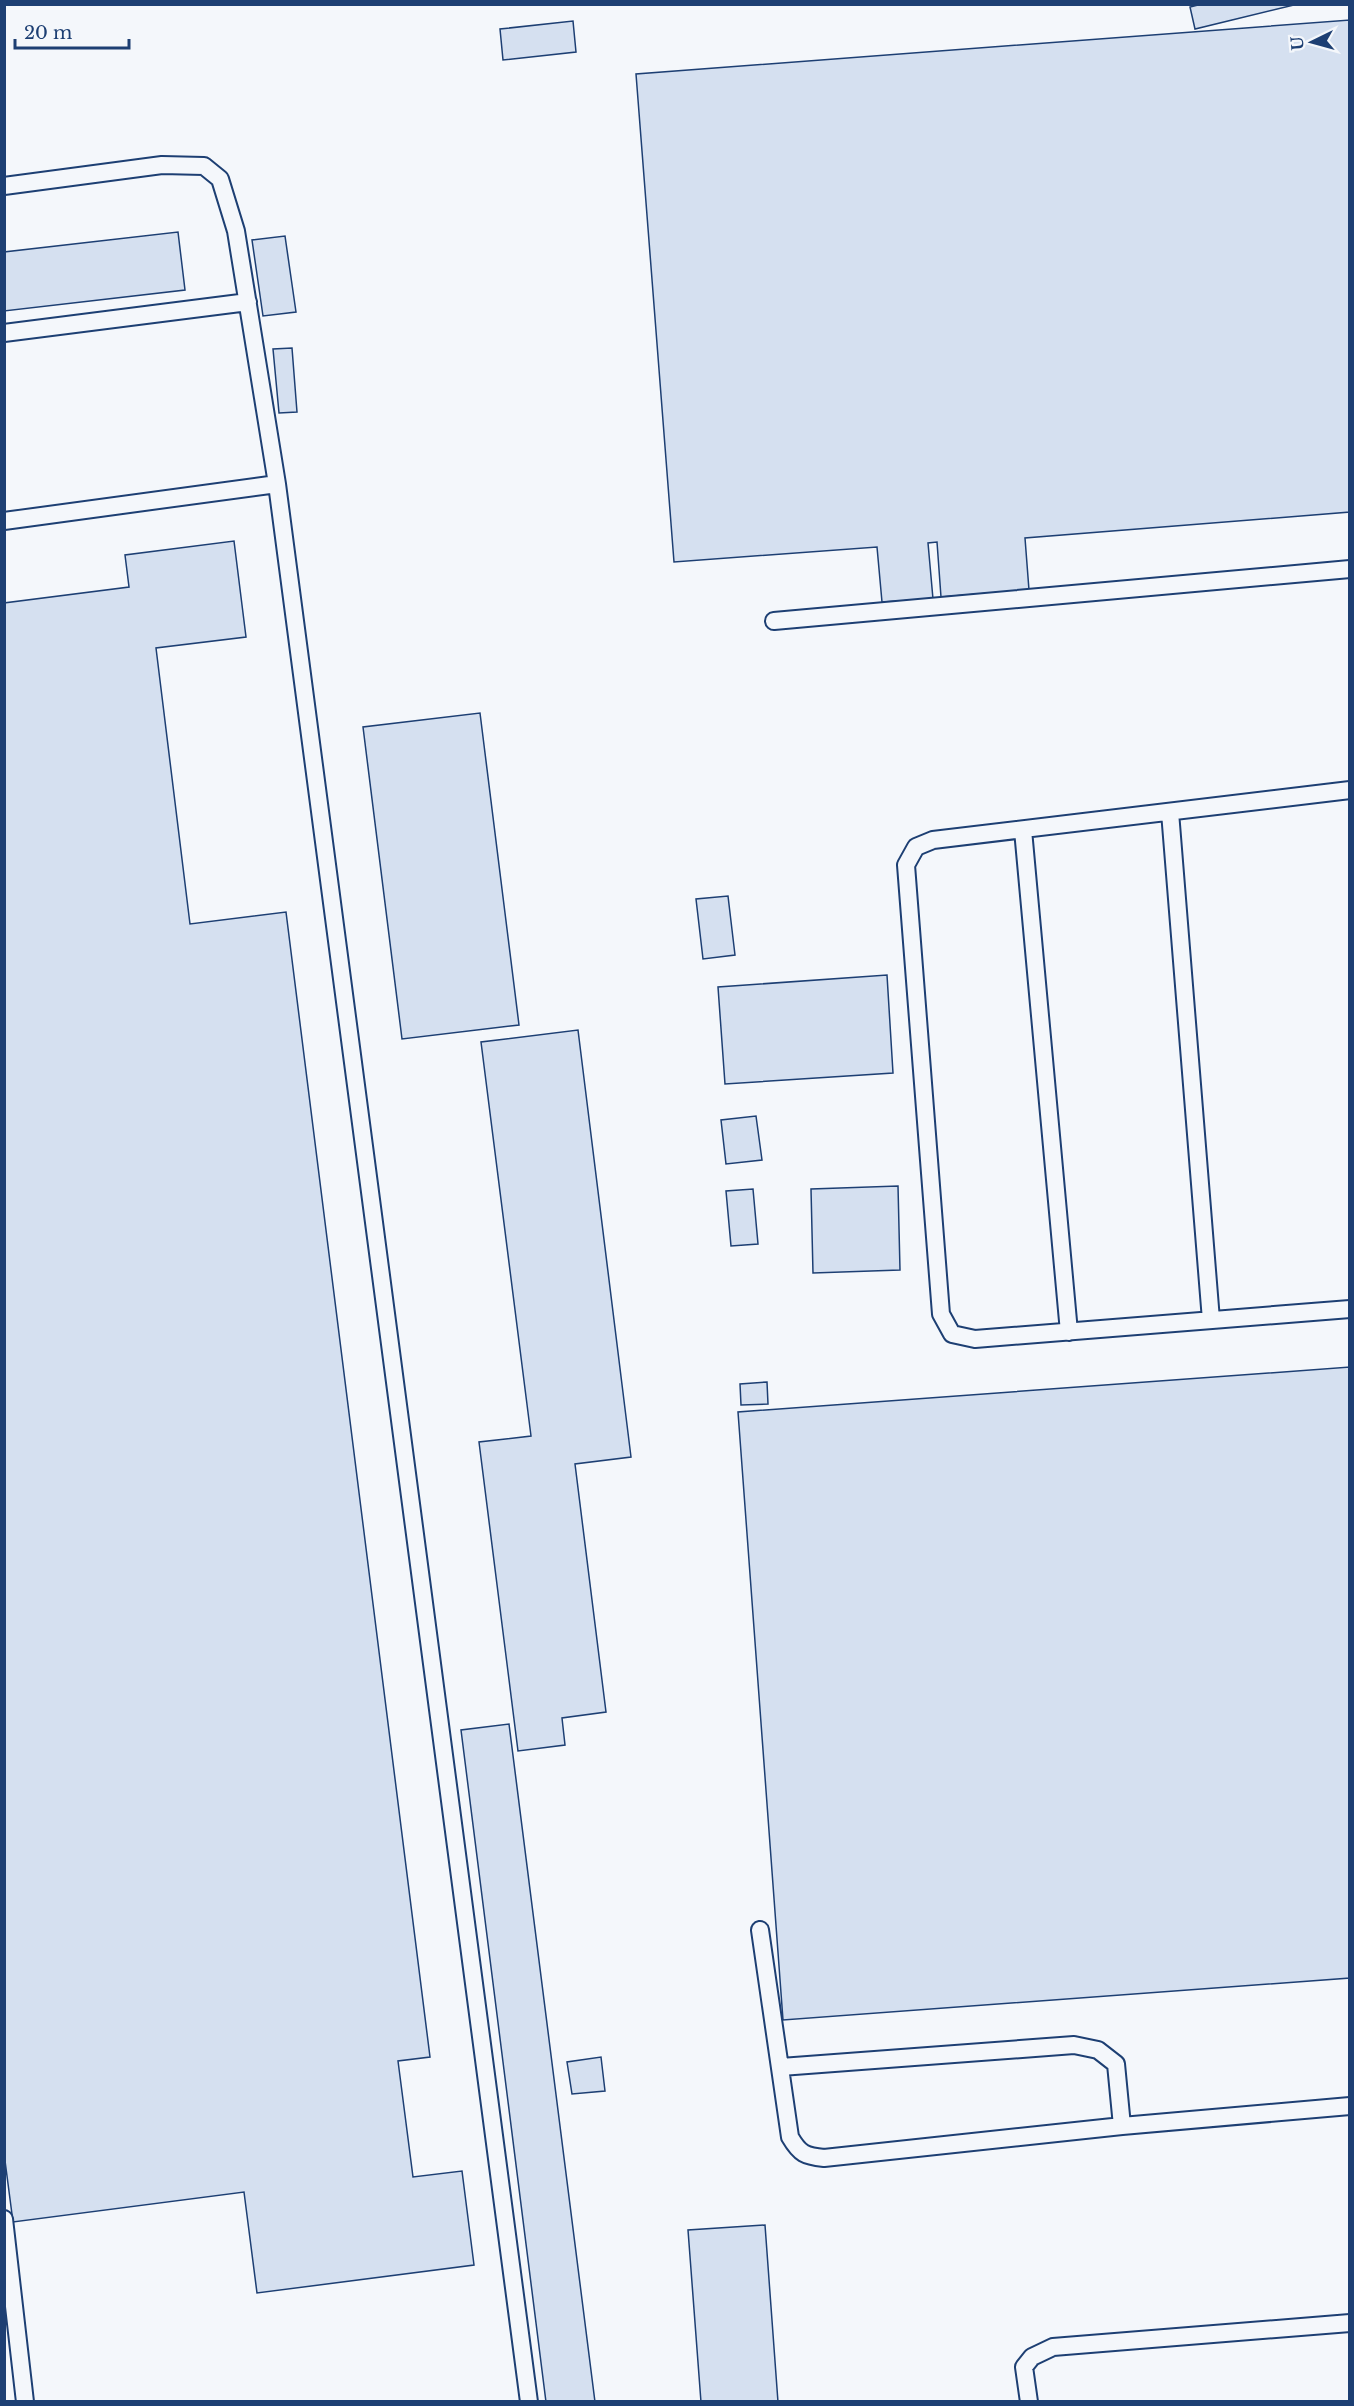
<svg xmlns="http://www.w3.org/2000/svg" width="1354" height="2406" font-family="'Libre Baskerville',serif">
  <style>
    .building { fill: #d5e0f0; stroke: #1d3f73; stroke-width: 1.5 }
    .lines { fill: none; stroke-linecap: round; stroke-linejoin: round }
    .lane-casing { stroke: #1d3f73; stroke-width: 20 }
    .lane { stroke: #f4f7fb; stroke-width: 16 }
  </style>
  <rect width="100%" height="100%" fill="#f4f7fb"/>
  <path class="building" d="M1202,4H1298L1195,29L1190,7Z
    M1350,20V512L1025,538L1029,590L941,597L937,542L928,543L933,599L882,602L877,547L674,562L636,74Z
    M573,21L576,52L503,60L500,29Z
    M178,232L185,290L4,311V252Z
    M285,236L296,312L263,316L252,240Z
    M292,348L297,412L279,413L273,349Z
    M234,541L246,637L156,648L190,924L286,912L430,2057L398,2061L413,2177L462,2171L474,2265L257,2293L244,2192L13,2222L4,2153V603L129,587L125,555Z
    M480,713L519,1025L402,1039L363,727Z
    M728,896L735,955L703,959L696,899Z
    M887,975L893,1073L725,1084L718,987Z
    M578,1030L631,1457L575,1464L606,1712L562,1718L565,1745L518,1751L479,1442L531,1436L481,1042Z
    M756,1116L762,1160L726,1164L721,1120Z
    M898,1186L900,1270L813,1273L811,1189Z
    M753,1189L758,1244L731,1246L726,1191Z
    M1350,1367V1978L783,2020L738,1412Z
    M767,1382L768,1404L741,1405L740,1384Z
    M509,1724L595,2402H546L461,1730Z
    M601,2057L605,2091L572,2094L567,2062Z
    M765,2225L778,2402H701L688,2230Z"/>
  <g class="lines">
    <g class="lane-casing">
      <path id="lane" d="M4,186L162,165L204,166L220,179L236,231L277,484L529,2402
        M4,333L248,302
        M4,521L277,484
        M774,621L1350,569
        M1350,790L933,840L916,847L906,865L941,1314L952,1334L975,1339L1350,1309
        M1170,812L1211,1320
        M1023,830L1069,1332
        M760,1930L790,2137C800,2154 805,2156 824,2158L1122,2126L1350,2106
        M781,2067L1074,2045L1098,2050L1116,2064L1122,2126
        M4,2219L25,2402
        M1029,2402L1024,2367L1032,2357L1053,2347L1350,2323"/>
    </g>
    <use href="#lane" class="lane"/>
  </g>
  <rect width="1354" height="2406" fill="none" stroke="#1d3f73" stroke-width="12"/>
  <g transform="translate(1312 42) rotate(265)" stroke="#f4f7fb" stroke-width="4.5" paint-order="stroke">
  <path d="M0-4.5L10 22L0 15L-10 22Z" fill="#1d3f73"/>
  <text y="-9" font-size="16" font-weight="bold" text-anchor="middle" fill="#1d3f73">U</text>
  </g>
  <path d="M15 39v9h114v-9" fill="none" stroke="#1d3f73" stroke-width="3"/>
  <text x="24" y="39" font-size="18" fill="#1d3f73" stroke="#f4f7fb" stroke-width="4.5" paint-order="stroke">20 m</text>
</svg>
